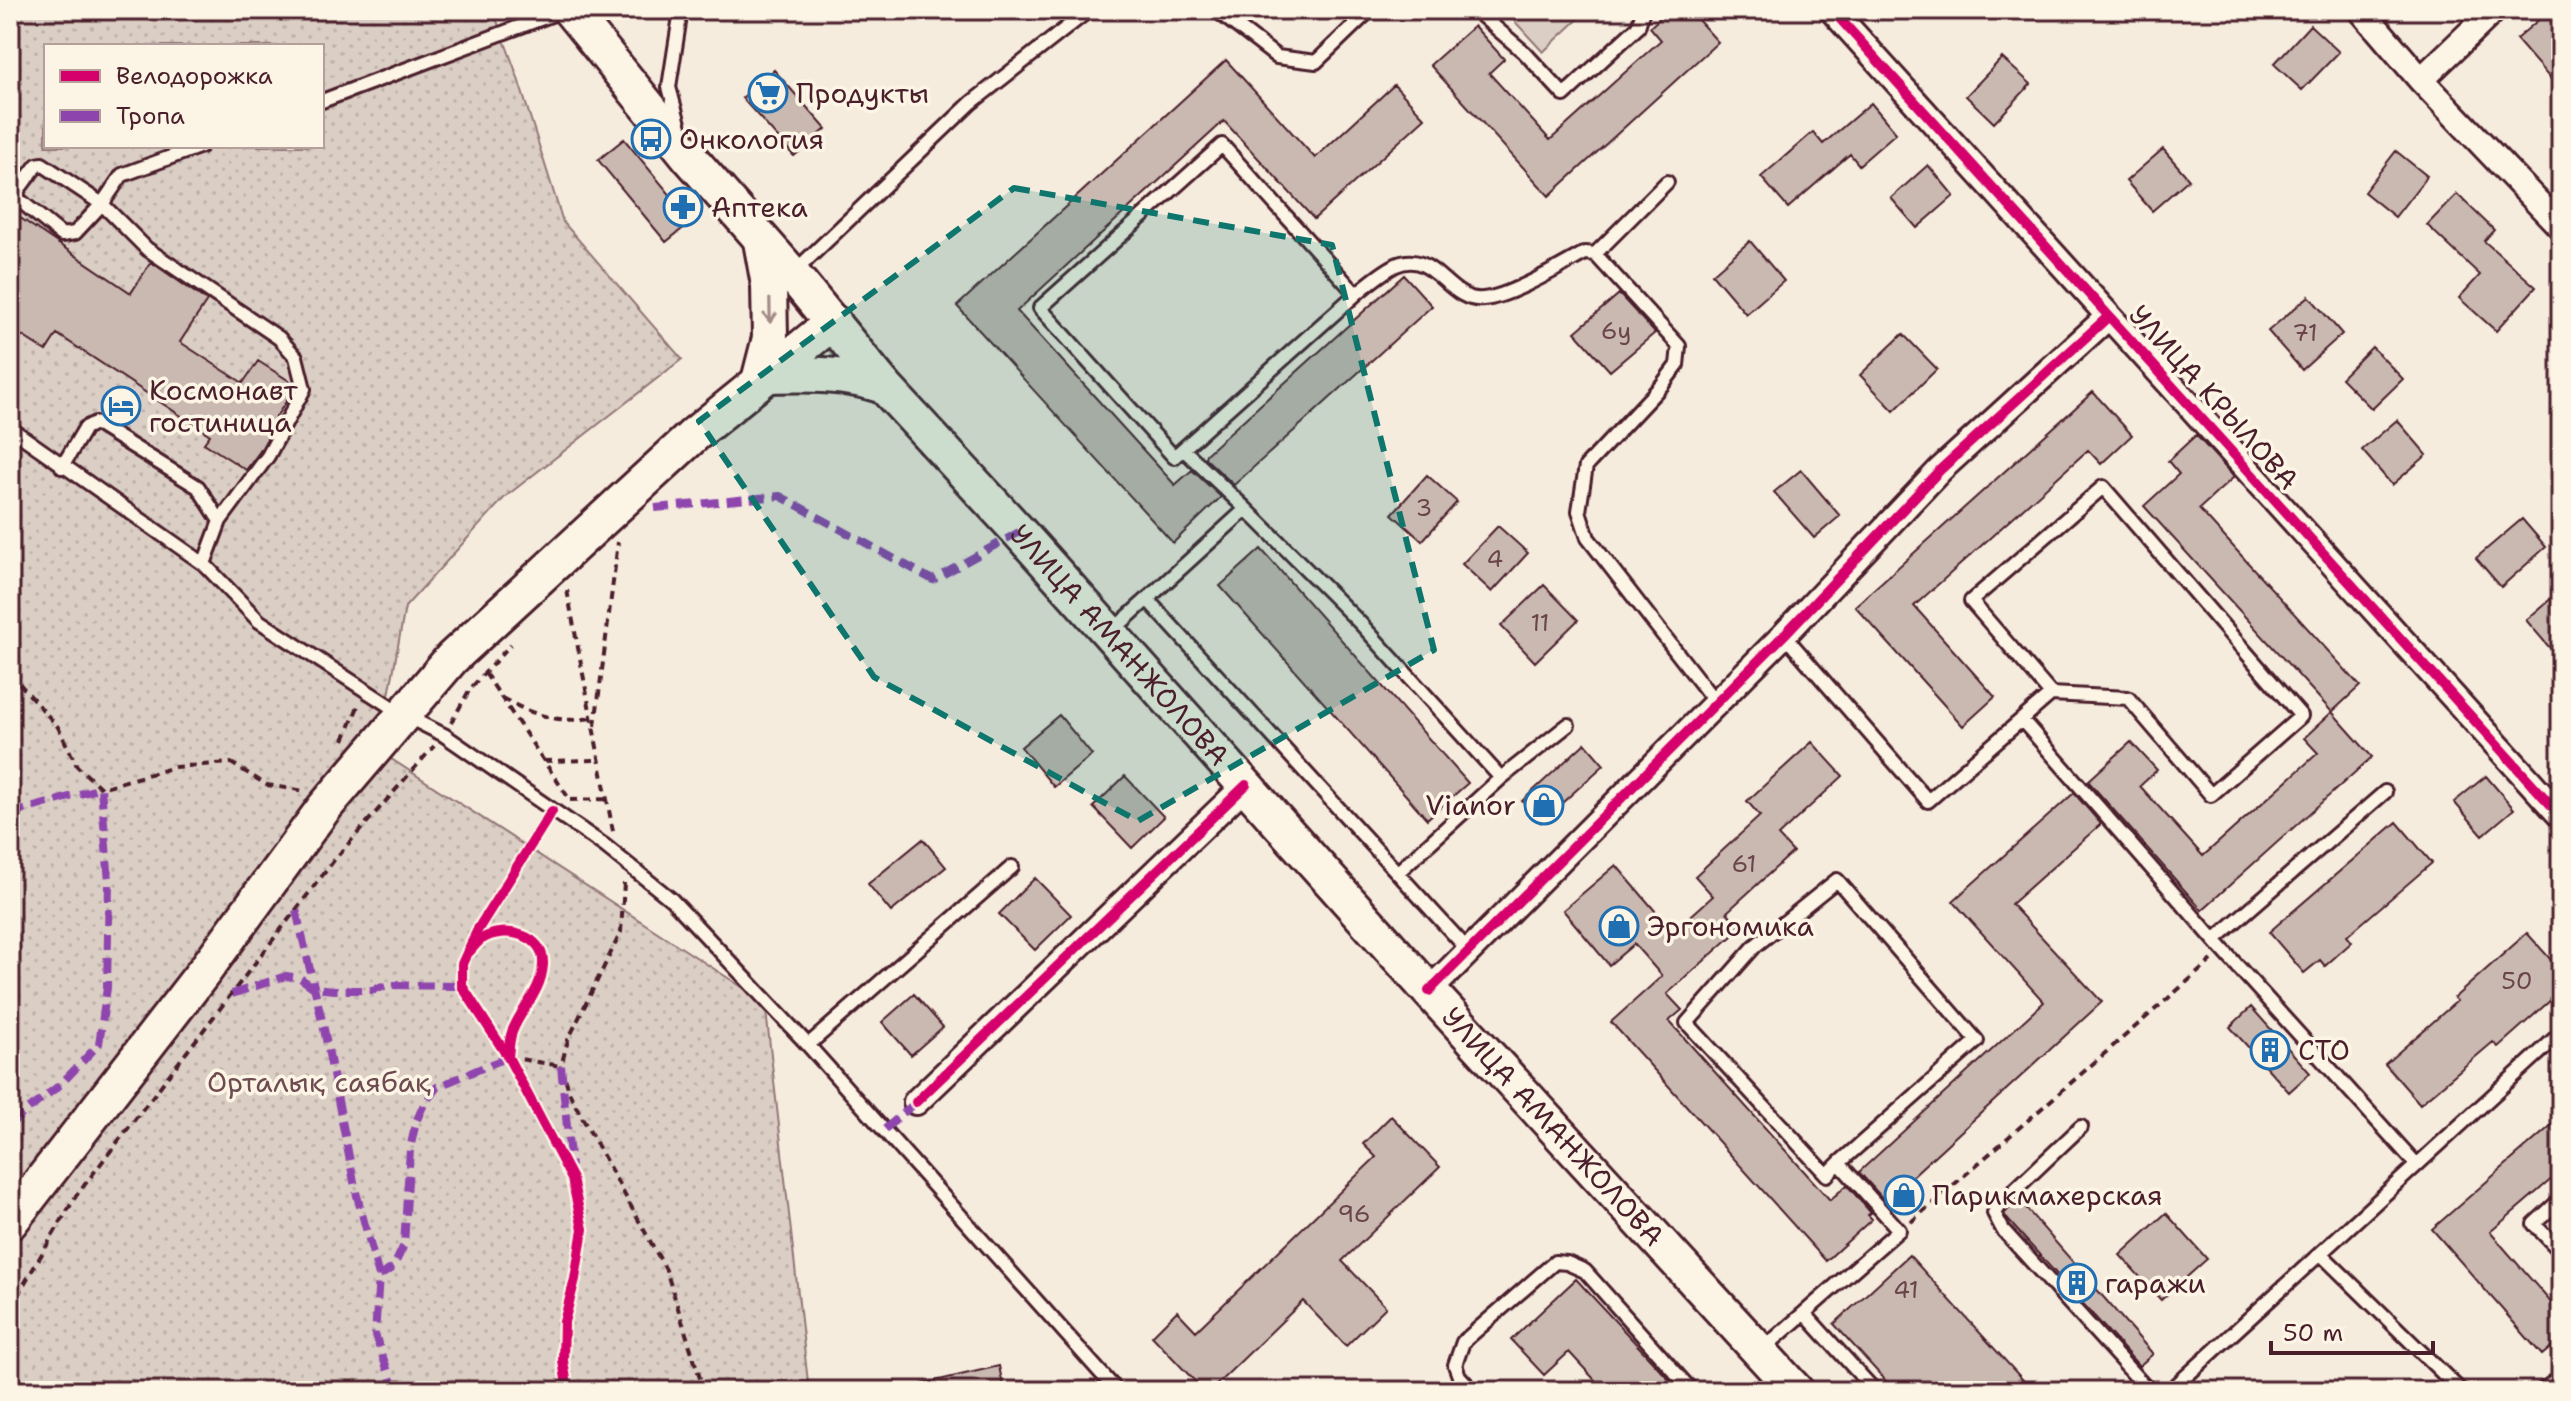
<svg xmlns="http://www.w3.org/2000/svg" width="2571" height="1401" font-family="'Shantell Sans',sans-serif">
  <style>
    .grass { fill: #dbcec4; stroke: #927678; stroke-width: 2 }
    .park { fill: url(#park-dots); stroke: #927678; stroke-width: 2; fill-rule: evenodd }
    .building { fill: #cab9b1; stroke: #4a1f2b; stroke-width: 2 }
    .lines { fill: none; stroke-linecap: round; stroke-linejoin: round }
    .service-casing { stroke: #4a1f2b; stroke-width: 18 }
    .minor-casing { stroke: #4a1f2b; stroke-width: 30 }
    .secondary-casing { stroke: #4a1f2b; stroke-width: 40 }
    .path { stroke: #4a1f2b; stroke-width: 4; stroke-dasharray: 8 6; stroke-linecap: butt }
    .service { stroke: #fcf5e5; stroke-width: 12 }
    .minor { stroke: #fcf5e5; stroke-width: 24 }
    .secondary { stroke: #fcf5e5; stroke-width: 34 }
    .quiet { stroke: #8e44ad; stroke-width: 8; stroke-dasharray: 16 8; stroke-linecap: butt }
    .cycleway-casing { stroke: #fcf5e5; stroke-width: 15 }
    .cycleway { stroke: #d6006c; stroke-width: 10 }
    .oneway { stroke: #a38a88 }
    .marked { fill: #0f766e; fill-opacity: 0.2; stroke: #0f766e; stroke-width: 6; stroke-dasharray: 16 10; stroke-linejoin: round }
    .labels { text-anchor: middle; dominant-baseline: central; stroke-width: 7; stroke-linejoin: round; paint-order: stroke }
    .number-label { font-size: 24px; fill: #6a464c }
    .poi-label { font-size: 28px; fill: #4a1f2b; stroke: #fcf5e5; text-anchor: start }
    .street-label { font-size: 28px; fill: #4a1f2b; stroke: #fcf5e5 }
    .park-label { font-size: 28px; fill: #6e4b51; stroke: #fcf5e5 }
  </style>
  <defs>
    <pattern id="park-dots" width="8" height="8" patternUnits="userSpaceOnUse" patternTransform="scale(2)"><rect width="8" height="8" fill="#dbcec4"/><path d="M2 2h.1M6 6h.1" fill="none" stroke="#bdb0a9" stroke-width="1.8" stroke-linecap="round"/></pattern>
  </defs>
  <rect width="100%" height="100%" fill="#f5ecde"/>
  <filter id="ink" filterUnits="userSpaceOnUse"><feTurbulence type="fractalNoise" baseFrequency=".0125" numOctaves="2"/><feDisplacementMap in="SourceGraphic" scale="16" xChannelSelector="R" yChannelSelector="G"/><feConvolveMatrix kernelMatrix="1 2 1 2 8 2 1 2 1" color-interpolation-filters="sRGB"/></filter>
  <g filter="url(#ink)">
    <path class="grass" d="M1510,10H1588L1543,52L1507,13Z"/>
    <path class="park" d="M10,10H493L516,72L563,222L682,359L505,497L405,607L379,751L765,1002L809,1391H10ZM46,46H322V146H46Z"/>
    <path class="building" d="M1669,10H1689L1718,42L1549,196L1430,65L1474,26L1504,59L1489,73L1550,140L1661,40L1650,27Z
      M2550,10H2561V91L2516,39Z
      M2310,25L2339,52L2302,90L2274,64Z
      M2002,58L2031,84L1994,123L1966,96Z
      M1226,60L1315,158L1394,85L1425,118L1314,219L1224,121L1017,311L1175,485L1192,470L1221,497L1173,543L957,306Z
      M774,70L826,129L794,156L742,98Z
      M1871,103L1896,133L1859,165L1850,154L1788,208L1761,177L1813,132L1823,144Z
      M624,139L692,221L666,242L598,160Z
      M2163,149L2189,179L2152,211L2126,181Z
      M2396,151L2427,176L2395,217L2364,192Z
      M1928,165L1954,196L1917,228L1891,198Z
      M2457,194L2494,230L2484,241L2536,287L2496,331L2459,298L2480,275L2427,225Z
      M10,211L131,293L151,262L207,301L180,342L243,383L258,361L294,384L289,397L270,426L273,428L260,451L246,470L204,443L210,435L57,334L46,351L10,328Z
      M1750,241L1784,281L1746,314L1712,274Z
      M1404,275L1432,306L1234,485L1205,458L1206,454Z
      M1619,294L1655,333L1610,371L1575,332Z
      M2309,296L2342,334L2302,370L2268,331Z
      M1903,334L1937,369L1894,411L1860,375Z
      M2372,347L2403,379L2372,409L2341,378Z
      M2093,392L2132,435L2101,464L2088,450L1914,606L1995,697L1963,726L1855,606Z
      M2397,420L2427,455L2392,485L2362,450Z
      M2196,435L2234,477L2199,509L2360,686L2332,712L2144,506L2179,474L2168,461Z
      M1801,470L1840,516L1814,538L1774,492Z
      M1427,475L1457,502L1422,541L1392,514Z
      M2522,519L2546,547L2501,587L2476,558Z
      M1498,526L1528,553L1492,592L1462,564Z
      M1261,549L1468,783L1427,819L1220,586Z
      M1544,585L1578,620L1535,662L1501,626Z
      M2561,590V661L2526,620Z
      M2332,712L2372,757L2202,910L2088,781L2131,742L2157,770L2140,786L2203,856L2318,753L2304,738Z
      M1059,715L1092,755L1054,787L1021,747Z
      M1812,742L1843,776L1778,836L1793,852L1727,912L1741,928L1667,994L1682,1010L1669,1021L1830,1200L1847,1185L1871,1213L1868,1215L1872,1219L1826,1261L1611,1022L1662,976L1634,944L1609,965L1563,910L1616,865L1673,932L1713,896L1695,876L1760,816L1747,801Z
      M1585,743L1604,765L1541,822L1522,801Z
      M1125,776L1164,817L1132,848L1093,807Z
      M2486,776L2514,809L2483,835L2454,802Z
      M2074,793L2101,824L2011,904L2102,1002L1885,1201L1859,1172L2044,1002L1953,901Z
      M2397,822L2432,863L2347,936L2352,942L2325,966L2320,960L2304,973L2269,932Z
      M923,839L946,867L891,912L868,884Z
      M1035,878L1071,915L1035,950L999,914Z
      M2527,933L2561,971V991L2498,1047L2493,1042L2420,1104L2385,1064L2457,1001L2454,998Z
      M914,994L943,1027L911,1055L882,1022Z
      M2251,1007L2310,1073L2289,1092L2230,1027Z
      M1391,1116L1440,1167L1342,1261L1386,1307L1346,1346L1303,1301L1210,1391H1204L1152,1336L1177,1311L1196,1331L1376,1157L1363,1144Z
      M2561,1117V1171L2490,1232L2561,1314V1339L2542,1355L2432,1229Z
      M2018,1199L2153,1354L2139,1366L2009,1221L2004,1214Z
      M2166,1213L2207,1259L2161,1300L2120,1255Z
      M1909,1255L2033,1391H1895L1834,1324Z
      M1576,1279L1680,1391H1605L1569,1352L1544,1375L1511,1340Z
      M999,1366L1004,1391H923L922,1384Z"/>
    <g class="lines">
      <g class="service-casing">
        <path id="service" d="M681,10L669,87L681,131
          M1216,10L1277,57L1316,62L1370,10
          M1475,10L1524,52L1564,95L1638,27L1643,10
          M322,101L564,10
          M1222,145L1356,294L1174,457L1040,308Z
          M201,146L122,175L102,204L147,249L279,338L296,357L304,389L268,456L220,521
          M42,164L102,204L75,233L62,235L18,199V190L37,165Z
          M1595,254L1667,182
          M793,273L971,103L1089,10
          M1356,294C1368,284 1382,272 1396,265C1434,248 1448,303 1483,299C1510,297 1561,266 1585,253L1595,254L1679,346L1677,365L1662,385L1586,466L1579,511L1588,538L1716,703
          M10,428L204,564L259,621L402,714L444,735L605,846L672,900L808,1045L1012,867
          M62,467L85,428L95,423L198,487L220,521L204,564
          M1246,509L1361,624L1501,778
          M1147,599L1469,951
          M1110,633L1246,509L1184,450
          M1784,635L1928,801L2051,694L2128,698L2211,795L2301,716L2103,487L1971,601L2051,694
          M2022,720L2223,950L2417,1165
          M1398,872L1501,778L1568,725
          M2214,940L2385,792
          M808,1045L1117,1391
          M2081,1127L2000,1204L1994,1213L2003,1230L2149,1391
          M2561,1199L2534,1224L2561,1252
          M2321,1254L2461,1391
          M1805,1314L1875,1391
          M1763,1349L1899,1230L1839,1163L1827,1175L1687,1023L1755,946L1837,880L1977,1041L1839,1163
          M1473,1391L1459,1376L1455,1365L1463,1342L1555,1262L1567,1263L1585,1271L1692,1391
          M2170,1391L2561,1033
          M2541,1391L2561,1377"/>
      </g>
      <g class="minor-casing">
        <path id="minor" d="M1832,10L2561,816
          M2361,10L2421,80L2561,227
          M2421,80L2494,10
          M1429,991L1784,635L1940,470L2109,316
          M916,1102L1246,785"/>
      </g>
      <g class="secondary-casing">
        <g id="secondary">
          <path id="s1" d="M570,10L689,157L792,274L884,386L1019,532L1429,991L1796,1391"/>
          <path d="M768,375C809,374 845,373 884,386"/>
          <path d="M759,381L770,338L769,285L761,241"/>
          <path d="M10,1222L206,969L324,808L452,658L695,434L833,322"/>
        </g>
      </g>
      <path class="path" d="M567,590L613,831
        M10,673L58,727L77,766L101,788L175,767L231,763L267,785L305,791
        M485,673L570,800
        M502,698C531,714 558,724 591,718
        M451,723L470,689L511,644
        M595,726L618,542
        M344,740L359,704
        M544,761L600,760
        M570,800L607,799
        M624,883L621,932L568,1040L561,1066L572,1099L666,1270L704,1391
        M508,1057L561,1066
        M1911,1222L2212,960
        M10,1308L76,1196L335,859L434,746"/>
      <use href="#service" class="service"/>
      <use href="#minor" class="minor"/>
      <use href="#secondary" class="secondary"/>
      <path class="quiet" d="M655,508L780,496L933,580L1019,532
        M10,814L101,788L109,882L107,988L99,1044L61,1084L10,1124
        M296,910L324,1029L356,1192L379,1276L375,1335L395,1391
        M232,994L286,976L300,978L314,988L335,990H372L388,985L462,986
        M561,1066L571,1167
        M885,1129L916,1102
        M379,1276L393,1268L404,1245L410,1149L416,1122L424,1104L437,1087L508,1057"/>
      <g class="cycleway-casing">
        <path id="cycleway" d="M1832,10L2561,816
          M552,811L478,929L462,964V986L508,1057L572,1179L583,1229L575,1279L564,1322L563,1361L568,1391
          M469,952C473,948 477,942 482,939C504,925 545,934 543,965C541,993 521,1008 512,1032C509,1040 509,1049 508,1057
          M1429,991L1784,635L1940,470L2109,316
          M916,1102L1246,785"/>
      </g>
      <use href="#cycleway" class="cycleway"/>
    </g>
    <defs><path id="oneway-shaft" d="M-6 0H5M1.5-3L5.5 0L1.5 3" fill="none" stroke-width="1.6" stroke-linecap="round" stroke-linejoin="round" transform="scale(2)"/></defs>
    <use class="oneway" href="#oneway-shaft" transform="translate(770 311) rotate(89)"/>
  </g>
  <path class="marked" d="M1014,188L1332,245L1434,650L1138,821L874,677L699,421Z"/>
  <defs>
    <g id="supermarket-ring" transform="scale(2)"><circle r="9.5" fill="#fcf5e5" stroke="#1f6fb2" stroke-width="1.5"/><path d="M-6-5.5h2.5l.6 2H6L4.5 2H-2.5L-4.4-4H-6ZM-1.5 3.2a1.3 1.3 0 1 0 .1 0ZM3 3.2a1.3 1.3 0 1 0 .1 0Z" fill="#1f6fb2"/></g>
    <g id="bus-ring" transform="scale(2)"><circle r="9.5" fill="#fcf5e5" stroke="#1f6fb2" stroke-width="1.5"/><path d="M-5-6H5V4H4V6H2V4H-2V6H-4V4H-5ZM-3.5-4V0h7V-4ZM-3.5 1.2v1.5H-2V1.2ZM2 1.2v1.5H3.5V1.2Z" fill="#1f6fb2"/></g>
    <g id="pharmacy-ring" transform="scale(2)"><circle r="9.5" fill="#fcf5e5" stroke="#1f6fb2" stroke-width="1.5"/><path d="M-2-6h4v4h4v4h-4v4h-4v-4h-4v-4h4Z" fill="#1f6fb2"/></g>
    <g id="hotel-ring" transform="scale(2)"><circle r="9.5" fill="#fcf5e5" stroke="#1f6fb2" stroke-width="1.5"/><path d="M-6-4.5h1.5V1H6V5H4.5V3h-9V5H-6ZM-4 0a1.8 1.8 0 1 1 3.6 0ZM.5 0V-2.5h3Q6-2.5 6 0Z" fill="#1f6fb2"/></g>
    <g id="shop-ring" transform="scale(2)"><circle r="9.5" fill="#fcf5e5" stroke="#1f6fb2" stroke-width="1.5"/><path d="M-5-2.5h2.3a2.7 3.5 0 0 1 5.4 0H5L5.5 6h-11ZM-1.5-2.5h3a1.5 2.3 0 0 0-3 0Z" fill="#1f6fb2"/></g>
    <g id="building-ring" transform="scale(2)"><circle r="9.5" fill="#fcf5e5" stroke="#1f6fb2" stroke-width="1.5"/><path d="M-4-6H4V6H1V3H-1V6H-4ZM-2.5-4.3h1.7v1.8h-1.7ZM.8-4.3h1.7v1.8H.8ZM-2.5-1h1.7V.8h-1.7ZM.8-1h1.7V.8H.8Z" fill="#1f6fb2"/></g>
  </defs>
  <g fill-rule="evenodd">
    <use href="#supermarket-ring" x="768" y="93"/>
    <use href="#bus-ring" x="651" y="139"/>
    <use href="#pharmacy-ring" x="683" y="207"/>
    <use href="#hotel-ring" x="121" y="406"/>
    <use href="#shop-ring" x="1544" y="805"/>
    <use href="#shop-ring" x="1619" y="926"/>
    <use href="#building-ring" x="2270" y="1050"/>
    <use href="#shop-ring" x="1904" y="1195"/>
    <use href="#building-ring" x="2077" y="1283"/>
  </g>
  <g class="labels">
    <g class="number-label">
      <text x="1616" y="331">6у</text>
      <text x="2305" y="333">71</text>
      <text x="1424" y="508">3</text>
      <text x="1495" y="559">4</text>
      <text x="1540" y="623">11</text>
      <text x="1744" y="864">61</text>
      <text x="2517" y="981">50</text>
      <text x="1354" y="1214">96</text>
      <text x="1906" y="1290">41</text>
    </g>
    <g class="poi-label">
      <text x="796" y="93">Продукты</text>
      <text x="679" y="139">Онкология</text>
      <text x="711" y="207">Аптека</text>
      <text x="149" y="390">Космонавт<tspan x="149" dy="32">гостиница</tspan></text>
      <text x="1516" y="805" text-anchor="end">Vianor</text>
      <text x="1647" y="926">Эргономика</text>
      <text x="2298" y="1050">СТО</text>
      <text x="1932" y="1195">Парикмахерская</text>
      <text x="2105" y="1283">гаражи</text>
    </g>
    <g class="street-label">
      <text transform="translate(2214 397) rotate(48)">УЛИЦА КРЫЛОВА</text>
      <text stroke="none"><textPath href="#s1" startOffset="840">УЛИЦА АМАНЖОЛОВА</textPath></text>
      <text stroke="none"><textPath href="#s1" startOffset="1488">УЛИЦА АМАНЖОЛОВА</textPath></text>
    </g>
    <g class="park-label">
      <text x="319" y="1082">Орталық саябақ</text>
    </g>
  </g>
  <rect width="2571" height="1401" fill="none" stroke="#fcf5e5" stroke-width="40"/>
  <rect x="20" y="20" width="2531" height="1361" fill="none" stroke="#4a1f2b" stroke-width="3" filter="url(#ink)"/>
  <rect x="44" y="44" width="280" height="104" fill="#fcf5e5" stroke="#b59f9b" stroke-width="2"/>
  <rect x="60" y="70" width="40" height="12" fill="#d6006c" stroke="#b59f9b" stroke-width="2"/>
  <text x="116" y="84" font-size="24" fill="#4a1f2b">Велодорожка</text>
  <rect x="60" y="110" width="40" height="12" fill="#8e44ad" stroke="#b59f9b" stroke-width="2"/>
  <text x="116" y="124" font-size="24" fill="#4a1f2b">Тропа</text>
  <path d="M2271 1341v12h162v-12" fill="none" stroke="#4a1f2b" stroke-width="4"/>
  <text x="2283" y="1341" font-size="24" fill="#4a1f2b" stroke="#fcf5e5" stroke-width="6" paint-order="stroke">50 m</text>
</svg>
